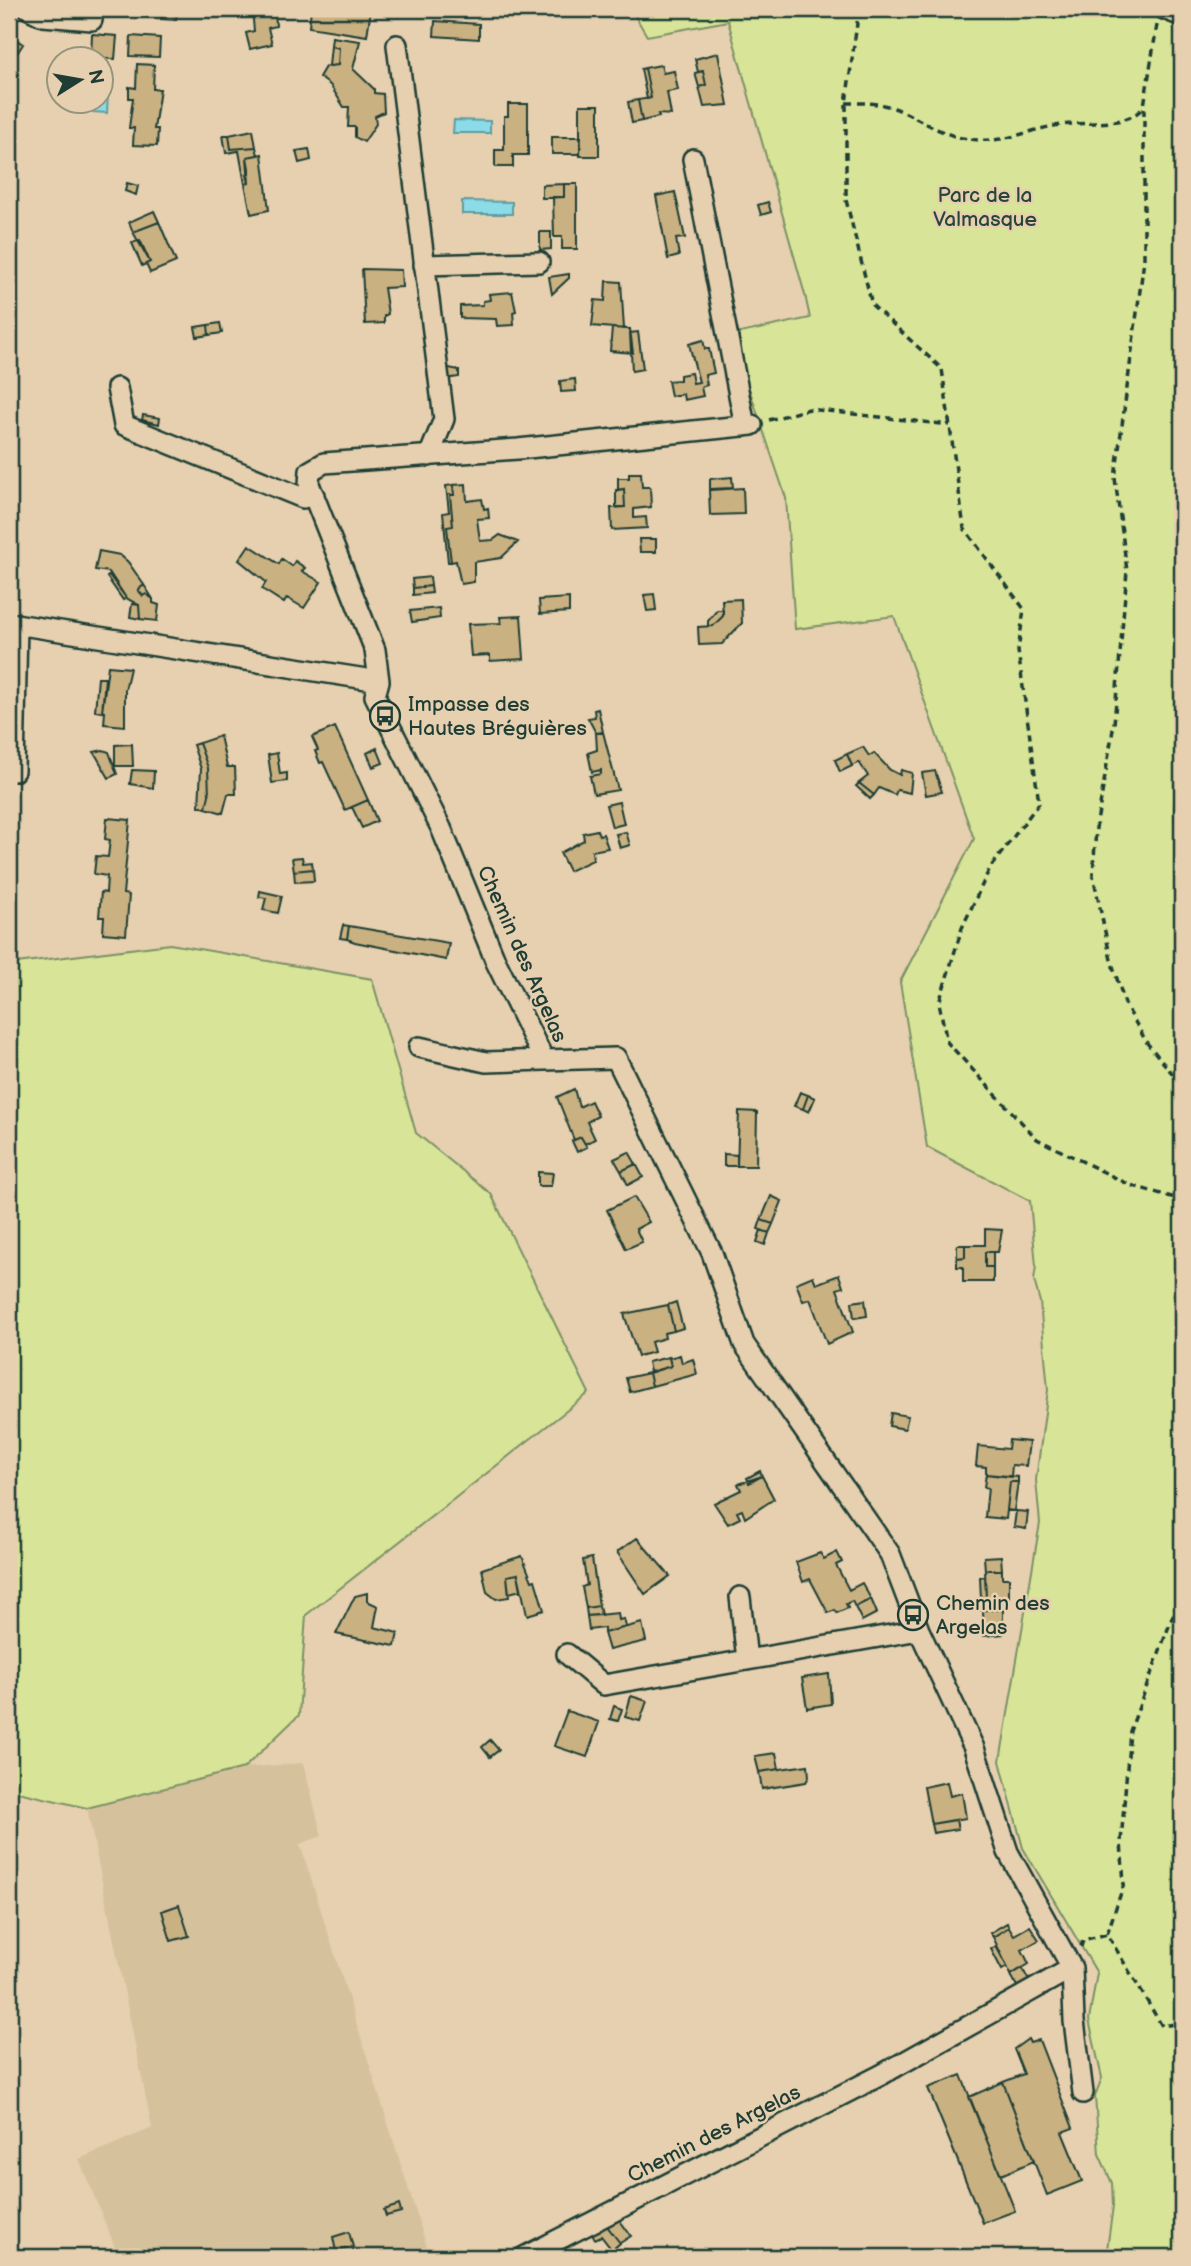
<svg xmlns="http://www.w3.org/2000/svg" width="1191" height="2266" font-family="'Balsamiq Sans',sans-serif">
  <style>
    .built { fill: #d6c19d }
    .green { fill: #d8e598; stroke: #7c9166; stroke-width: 2 }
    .water { fill: #8bdbe8; stroke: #609ca0; stroke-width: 2 }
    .building { fill: #cab181; stroke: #1f3d34; stroke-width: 2 }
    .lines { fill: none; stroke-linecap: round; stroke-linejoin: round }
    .minor-casing { stroke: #1f3d34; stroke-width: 24 }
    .path { stroke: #1f3d34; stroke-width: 3.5; stroke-dasharray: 7 5; stroke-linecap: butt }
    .minor { stroke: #e6d0af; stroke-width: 19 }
    .labels { text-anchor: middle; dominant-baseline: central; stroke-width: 5; stroke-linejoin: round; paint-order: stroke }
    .park-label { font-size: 21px; fill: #284539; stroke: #e6d0af }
    .poi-label { font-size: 21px; fill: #1f3d34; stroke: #e6d0af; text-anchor: start }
    .street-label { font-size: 21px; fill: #1f3d34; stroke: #e6d0af }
  </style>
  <rect width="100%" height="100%" fill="#e6d0af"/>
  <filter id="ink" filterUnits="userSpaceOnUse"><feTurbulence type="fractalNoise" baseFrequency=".0143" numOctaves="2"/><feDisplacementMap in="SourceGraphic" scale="14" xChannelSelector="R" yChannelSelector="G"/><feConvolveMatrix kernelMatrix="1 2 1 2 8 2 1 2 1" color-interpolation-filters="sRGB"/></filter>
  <g filter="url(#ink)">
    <path class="built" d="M303,1763L322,1836L300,1844L430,2257H119L79,2159L152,2128L87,1808L244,1768Z"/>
    <path class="green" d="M631,9H1182V762L1174,808L1182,874V2257H1106L1113,2206L1112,2183L1099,2154L1095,2096L1102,2078L1089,2020L1097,1973L1023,1848L1000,1761L1040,1523L1036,1480L1048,1390L1040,1302L1034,1280L1036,1266L1030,1201L927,1147L900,982L974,839L894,616L795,629L786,498L731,335L810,318L805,295L728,21L647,36Z
      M170,944L372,979L416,1133L491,1194L589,1393L306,1615L299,1715L244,1768L87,1808L9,1790V964Z"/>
    <path class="water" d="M102,70H109L107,113L93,112V102H102Z
      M454,120L490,121V133H453Z
      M462,201L512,202V214H462Z"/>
    <path class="building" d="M162,9H177L176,20L161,19Z
      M252,9H275L276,26L268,28L272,44L250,49L246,33L254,31Z
      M311,9H371L367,36L309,27Z
      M435,21L479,24V39L434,36Z
      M92,34L117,36L115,59L91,58Z
      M9,35L23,44L16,55L9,51Z
      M131,36L160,38L159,57L130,56Z
      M332,37L360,41L353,69L374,89V93L383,94L384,112L375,116L376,124L364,142L355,137V127H348L349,107H344L330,85L319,77L325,67L338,65L339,48L331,46Z
      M331,46L339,48L338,65L329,66Z
      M718,53L728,105L704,107L699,87L706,85L703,71L698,72L695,59Z
      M137,64L154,65L153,89H160L154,129H158L157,146L133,145L134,128H129L133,98H129V87L136,88Z
      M661,65L663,73L674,71L678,90L667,92L671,115L658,114L659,117L642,121L638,100L651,98L645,68Z
      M645,68L651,98L647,99L641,69Z
      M703,71L706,85L699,87L695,73Z
      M638,100L642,121L632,123L628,102Z
      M508,104H528V155H513V167H495V150H504V116H508Z
      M580,105H599V156H580Z
      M253,130L256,147L231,149L229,135Z
      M223,135H229L231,149L256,147L258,155L247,157L249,183L245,184L239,151L226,153Z
      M552,137H581L580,154H552Z
      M309,149L311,160L299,163L296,151Z
      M262,154L269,210L251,214L245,184L249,183L247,175L250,174L247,157Z
      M127,183L138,186L136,195L125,191Z
      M564,184H577V249H562V237H554L553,197H564Z
      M564,184V197L542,198V185Z
      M675,192L685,238L676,239L679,256L668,259L656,196Z
      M768,202L771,212L761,215L758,205Z
      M154,211L159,222L133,232L129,222Z
      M159,222L176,262L150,273L146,264L150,262L133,232Z
      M540,232H551V249L540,250Z
      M140,240L150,262L142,266L132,243Z
      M362,269L401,270L402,287L384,288L388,314L384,316V323L365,324Z
      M569,274V278L552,294L549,277Z
      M606,281L621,282L624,329L592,326L595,300L605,301Z
      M512,292L516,311L513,312L514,325L497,326L496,319L460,318V306L483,305V301L490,300L489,294Z
      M220,323L222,333L209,335L208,325Z
      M208,325L209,335L197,337L195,327Z
      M612,328L630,329L633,353L610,351Z
      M638,332L643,369L632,371L630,333Z
      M703,340L705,349H709L714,373L705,375L707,385L701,387L703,396L684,400L683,394L671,396L668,381L680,380V375L691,373L693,383L699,382L689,344Z
      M444,367L459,370V377L445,379Z
      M575,379L576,391L561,392L560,381Z
      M143,415L160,418L159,424L142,420Z
      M629,473H641L642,487H650L651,507L634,509V518L646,517L647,528L612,530L611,508L625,507L624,489L618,490V478H629Z
      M732,477L733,488L710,489V479Z
      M466,484L467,501L482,499L484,509L488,508L489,518L477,519L480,541L493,540L500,535L518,542L501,558L474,562V582L461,584L456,561L451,562L447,527L453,526L450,495H454L453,485Z
      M453,485L454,495H450L453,526L447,527L451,562H448L443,513L449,512L446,486Z
      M743,488L744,514L710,515L709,490Z
      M624,489L625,507H616V490Z
      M639,539H656V552H640Z
      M249,545L279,564L282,559L292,566L295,561L305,568L302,571L321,582L304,608L287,598L284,603L262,589L266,582L239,560Z
      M99,551L120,555L128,562L144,585L138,590L143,596L146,594L153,599V603L159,605L157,621L140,619L139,605L126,598L109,572L95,570Z
      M109,575L126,598L123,600L107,577Z
      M430,577L431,586L413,588L412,579Z
      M144,585L153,599L146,594L143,596L138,590Z
      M431,586L432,593L413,595V588Z
      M654,594L656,610L647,611L644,595Z
      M569,598V612L540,614L539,600Z
      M741,599L742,623L722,644L699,645L698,627L713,626L723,616L722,600Z
      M132,604L139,605L140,619L130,617Z
      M439,608L440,618L412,622L410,611Z
      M717,610H723V616L713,626H708V621Z
      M521,616L524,659L490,661V655L471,656L468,624L501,623L500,617Z
      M108,666L130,668L125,690V726L104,724L105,712H102Z
      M98,678H105L102,712L95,711Z
      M598,709L603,732L596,733L588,718L595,717L594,710Z
      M335,727L368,800L345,810L323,762L320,763L315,751L318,750L312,737Z
      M603,732L618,790L594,794L590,776L601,774V770L592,772L588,753L597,750L596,733Z
      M220,736L227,767H235L236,794H228L223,813L206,808L209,795L208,768L199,743Z
      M199,743L208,768L209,795L206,808L199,806L201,769L193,745Z
      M132,744L133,766H115V745Z
      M863,747L869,756L874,753L890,770L900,775L901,770L912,773L910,793L897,790L895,795L879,788L874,795L859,783L868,776L859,762L852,766L847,754Z
      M377,748L383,763L373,767L367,753Z
      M103,750L109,752L117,774L109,778L94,752Z
      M277,753L280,774L287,773V781L272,783L268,755Z
      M847,754L852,766L840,772L835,760Z
      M132,770L154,771L153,788L130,784Z
      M935,771L942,792L926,795L922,773Z
      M859,783L874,795L870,799L856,786Z
      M368,800L377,821L362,828L352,807Z
      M619,802L624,824L612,827L606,805Z
      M107,818L130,820L123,894L129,895L126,935L103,933L104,917H99L101,892L106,893L107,876L94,874L96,856L108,857L110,840L105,839Z
      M597,830L599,835L603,834L608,848L592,851L593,860L569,871L560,853L584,840L583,833Z
      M626,832L630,845L620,848L616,834Z
      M302,857L303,863L312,862L313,869L294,871L292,858Z
      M313,869L314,881L295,882L294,871Z
      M260,891L282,896L278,913L263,910L266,898L259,897Z
      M343,925L349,926L347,939L340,938Z
      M349,926L449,943L446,960L355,942L347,939Z
      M574,1089L579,1107L591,1101L598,1116L587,1122L595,1139L585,1144L581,1137L574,1140L557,1097Z
      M800,1092L808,1095L803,1109L794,1106Z
      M808,1095L815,1098L809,1112L803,1109Z
      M739,1111L757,1112L756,1166H737Z
      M581,1137L587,1147L577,1152L572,1141Z
      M629,1152L636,1164L621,1171L614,1159Z
      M724,1154L737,1155V1166H724Z
      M636,1164L643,1177L628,1185L621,1171Z
      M538,1172L553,1173L551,1186H538Z
      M771,1196L782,1201L773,1224L761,1220Z
      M634,1197L649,1222L636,1229L642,1242L626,1249L607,1210Z
      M761,1220L773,1224L769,1233L758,1229Z
      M985,1229L1002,1230L998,1252H985V1267H993V1282H963V1267H957V1258L965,1257V1245H985Z
      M761,1230L769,1233L765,1245L757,1242Z
      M957,1245H965V1257L957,1258Z
      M985,1252H993V1267H985Z
      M839,1275L843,1287L837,1289L853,1332L827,1344L810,1299L803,1301L796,1283L813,1276L816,1284Z
      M865,1300L867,1316L854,1318L852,1302Z
      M676,1302L683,1328L674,1331L668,1305Z
      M668,1305L674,1331L664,1333L665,1338L651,1342L654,1352L638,1356L624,1314Z
      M680,1355L682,1363L693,1359L697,1374L652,1386L649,1373L671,1366L669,1358Z
      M669,1357L671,1366L650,1372L648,1362Z
      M649,1373L652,1386L630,1392L626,1378Z
      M891,1413L908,1416L905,1429L889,1426Z
      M1009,1440L1029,1442L1026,1466L1012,1465L1011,1477L986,1474V1467L976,1466L978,1446L1008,1449Z
      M760,1471L762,1476L749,1483L747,1478Z
      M986,1474L1018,1477V1482H1010L1006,1519L985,1517L988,1488L984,1487Z
      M762,1476L774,1499L745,1518L742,1510L737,1512L740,1518L728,1524L714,1503L741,1490L738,1484Z
      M1010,1482H1018L1014,1511L1007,1510Z
      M1016,1511L1028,1512L1026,1529L1014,1527Z
      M637,1538L670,1576L645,1594L617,1552Z
      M837,1552L842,1562L836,1565L849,1590L862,1583L871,1599L855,1607L852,1601L846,1604L848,1608L837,1613L835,1610L828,1613L810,1579L803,1582L796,1562L820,1553L824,1559Z
      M522,1556L532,1581L535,1580L544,1610L527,1615L518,1574L507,1576L509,1597L496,1599L487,1592L482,1569Z
      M1001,1556L1002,1570H985L984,1557Z
      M592,1558L599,1606L586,1608L582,1587L587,1585L583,1560Z
      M985,1570H1002V1578H1009V1599H1002L1003,1610H981V1599H986Z
      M518,1574L521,1590L509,1593L507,1576Z
      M985,1576L986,1599H981L980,1577Z
      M367,1593V1601L378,1606L374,1627L398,1633L395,1646L336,1634L355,1596Z
      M871,1599L877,1613L862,1621L855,1607Z
      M599,1606L601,1615L587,1616L586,1608Z
      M983,1610H1003V1634L984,1636Z
      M618,1613L619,1620L624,1619L626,1627L604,1633V1628L589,1630L587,1616Z
      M642,1623L646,1641L609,1650L604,1633Z
      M829,1674L831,1704L807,1708L802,1678Z
      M631,1696L647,1701L640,1721L625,1717Z
      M614,1706L622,1709L618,1721L610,1719Z
      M567,1711L599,1722L587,1757L554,1746Z
      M490,1740L499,1750L490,1757L482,1747Z
      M776,1753L779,1769L759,1772L755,1756Z
      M808,1765L809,1777L806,1782L762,1789L759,1772Z
      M947,1782L950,1796L962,1793L966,1818L931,1824L924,1787Z
      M956,1820L958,1829L933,1833L931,1824Z
      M179,1905L189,1936L171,1941L162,1911Z
      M1007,1923L1009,1927L993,1937L990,1933Z
      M1030,1926L1039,1940L1022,1950L1029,1964L1011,1975L993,1937L1009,1927L1014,1935Z
      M996,1946L1007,1967L1002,1970L991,1949Z
      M1022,1968L1031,1984L1019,1990L1011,1975Z
      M1028,2039L1030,2043L1039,2040L1073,2128L1062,2132L1082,2181L1047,2195L1003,2082L1024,2074L1014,2049Z
      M961,2075L1015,2211L983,2223L928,2088Z
      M1003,2082L1034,2161L1001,2175L969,2097Z
      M399,2205L401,2212L386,2216L384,2210Z
      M616,2215L631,2236L620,2243L604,2222Z
      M604,2222L620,2243L612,2250L601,2236L595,2239L590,2232Z
      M349,2232L353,2247L336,2252L333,2237Z"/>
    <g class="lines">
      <g class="minor-casing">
        <path id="minor" d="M29,9L43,16L92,20
          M1164,9L1182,16
          M397,45L444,419L429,456
          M693,159L745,426
          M424,265L539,262
          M117,388L124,425L303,498L314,495
          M9,623L379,681L375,696L441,828L496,962L544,1060L616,1058L712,1253L744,1344L890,1554L919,1630L974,1748L1008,1852L1072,1968L881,2075L524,2257
          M379,681L375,650L309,484L310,471L324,463L518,449L752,425
          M14,771L17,624
          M419,1047L486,1062L544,1060
          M740,1597L747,1660
          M567,1654L604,1685L919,1630
          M1072,1968L1074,2021L1083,2093"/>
      </g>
      <path class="path" d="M859,9L846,103V200L872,305L942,369L964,528L1024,609L1018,651L1039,803L990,868L962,928L939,1003L947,1042L1037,1139L1130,1185L1182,1200
        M1157,25L1144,106V260L1115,478L1127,571L1114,724L1096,828L1093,875L1111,960L1125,1004L1147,1043L1182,1085
        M846,103C862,103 878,102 894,108C916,116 938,133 962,138C1006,146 1022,130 1061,125C1087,121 1124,128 1143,108
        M769,420L809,409L950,425
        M1107,1934L1124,1884L1121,1842L1130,1731L1182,1591
        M1081,1947L1083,1940L1107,1934L1162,2026L1182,2023"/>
      <use href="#minor" class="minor"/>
    </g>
  </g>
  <defs>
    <g id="bus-ring" transform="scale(1.575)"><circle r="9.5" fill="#e6d0af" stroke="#1f3d34" stroke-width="1.5"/><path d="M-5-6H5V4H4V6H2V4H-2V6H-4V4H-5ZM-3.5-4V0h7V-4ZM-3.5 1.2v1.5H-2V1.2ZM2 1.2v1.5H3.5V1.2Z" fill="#1f3d34"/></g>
  </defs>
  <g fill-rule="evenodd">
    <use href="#bus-ring" x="385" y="716"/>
    <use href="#bus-ring" x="913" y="1615"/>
  </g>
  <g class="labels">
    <g class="park-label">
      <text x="985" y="195">Parc de la<tspan x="985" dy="24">Valmasque</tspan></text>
    </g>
    <g class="poi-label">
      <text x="408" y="704">Impasse des<tspan x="408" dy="24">Hautes Bréguières</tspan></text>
      <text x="936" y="1603">Chemin des<tspan x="936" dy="24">Argelas</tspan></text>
    </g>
    <g class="street-label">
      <text transform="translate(522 954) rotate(66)">Chemin des Argelas</text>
      <text transform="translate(714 2134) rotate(-27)">Chemin des Argelas</text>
    </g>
  </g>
  <rect width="1191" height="2266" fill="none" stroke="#e6d0af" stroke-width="35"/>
  <rect x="18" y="18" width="1156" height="2231" fill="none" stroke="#1f3d34" stroke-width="2.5" filter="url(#ink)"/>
  <g transform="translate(80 80) rotate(79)"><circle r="33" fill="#e6d0af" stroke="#96957e" stroke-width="2"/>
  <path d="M0-5L12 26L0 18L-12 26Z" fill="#1f3d34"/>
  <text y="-10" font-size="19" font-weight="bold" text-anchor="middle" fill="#1f3d34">N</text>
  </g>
</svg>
